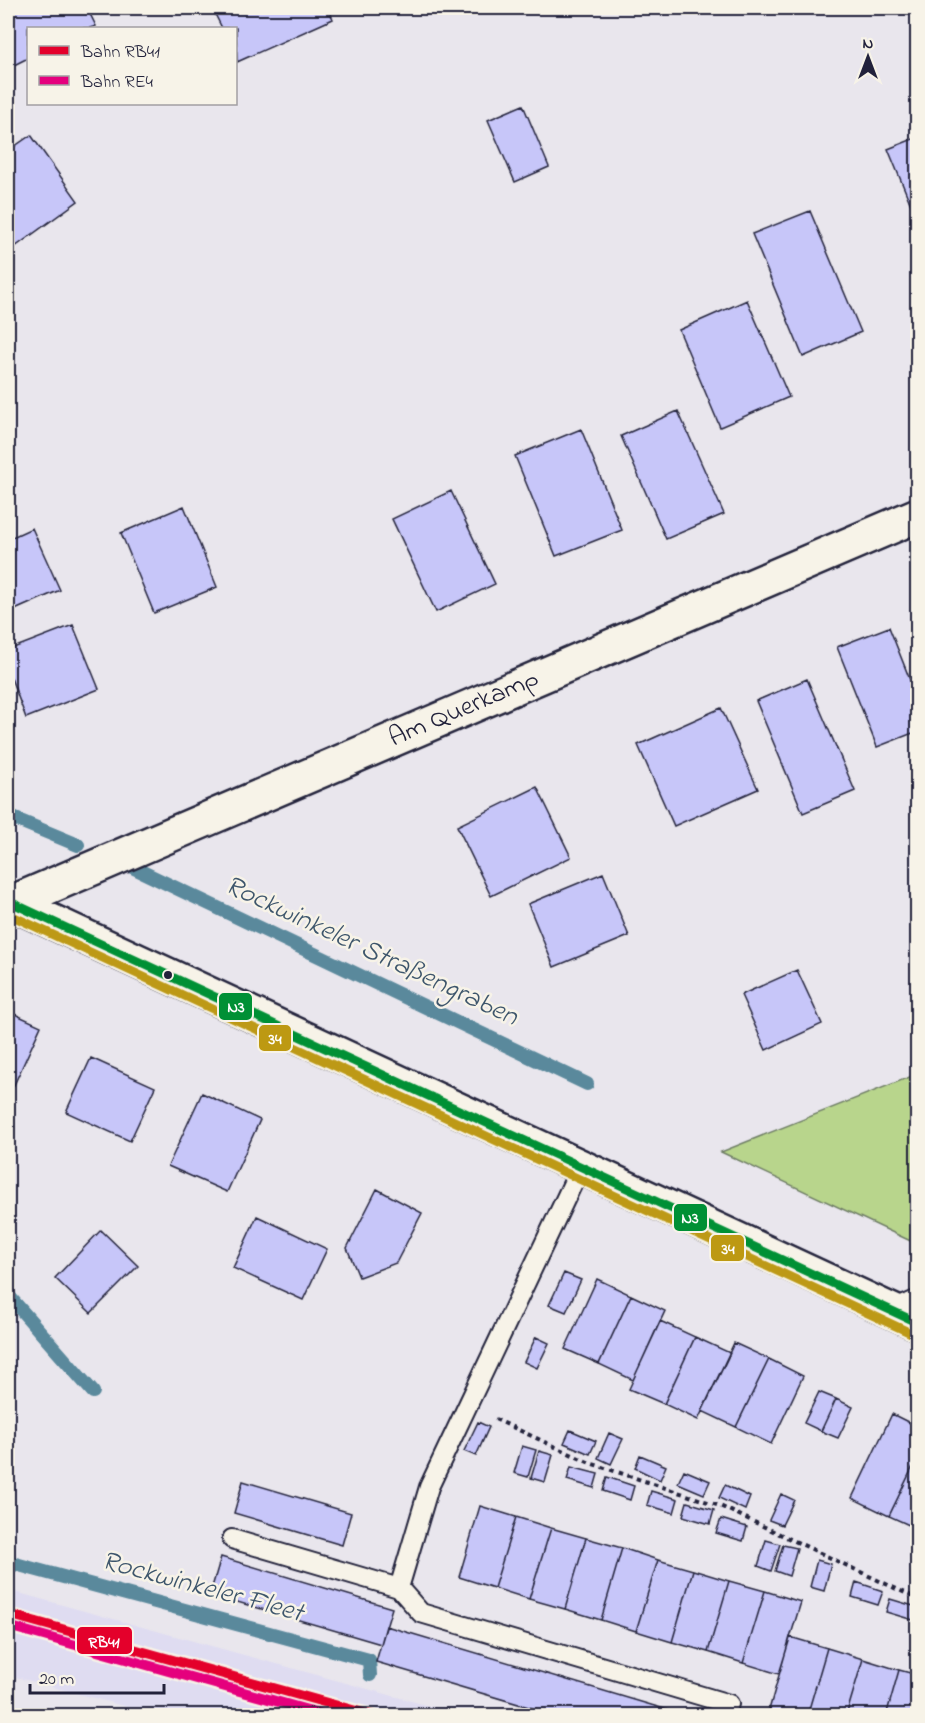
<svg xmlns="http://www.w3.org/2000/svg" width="925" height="1723" font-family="'Indie Flower',sans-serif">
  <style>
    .built { fill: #dfdcf1 }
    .green { fill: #b8d58c; stroke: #6d7c64; stroke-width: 1.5 }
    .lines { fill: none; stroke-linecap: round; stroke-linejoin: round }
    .stream { stroke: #5a899c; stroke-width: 14 }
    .building { fill: #c7c6f9; stroke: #22223b; stroke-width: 1.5 }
    .lane-casing { stroke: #22223b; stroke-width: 22 }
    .street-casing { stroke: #22223b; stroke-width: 38 }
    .secondary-casing { stroke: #22223b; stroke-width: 38 }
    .path { stroke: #22223b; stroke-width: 4; stroke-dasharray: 4.5 4.5; stroke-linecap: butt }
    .lane { stroke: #f7f3e8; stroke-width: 18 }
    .street { stroke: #f7f3e8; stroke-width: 33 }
    .secondary { stroke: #f7f3e8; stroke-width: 33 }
    .bus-1-casing { stroke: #f7f3e8; stroke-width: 14 }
    .bus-2-casing { stroke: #f7f3e8; stroke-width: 14 }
    .bus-1 { stroke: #009035; stroke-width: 9 }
    .bus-2 { stroke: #bd9912; stroke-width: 9 }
    .rail-1-casing { stroke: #f7f3e8; stroke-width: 15 }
    .rail-2-casing { stroke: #f7f3e8; stroke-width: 15 }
    .rail-1 { stroke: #e4002b; stroke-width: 10 }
    .rail-2 { stroke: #e5007d; stroke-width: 10 }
    .bus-dot { fill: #22223b; stroke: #f7f3e8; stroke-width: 2 }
    .labels { text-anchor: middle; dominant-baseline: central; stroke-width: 5; stroke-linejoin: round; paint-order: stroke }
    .street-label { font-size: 27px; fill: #22223b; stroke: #f7f3e8 }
    .water-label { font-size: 28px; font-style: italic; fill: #3e566c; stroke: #f7f3e8 }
    .line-badge { stroke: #f7f3e8; stroke-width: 2 }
    .badge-label { font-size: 16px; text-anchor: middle; font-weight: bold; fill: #fff }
  </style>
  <rect width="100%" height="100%" fill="#e9e6ed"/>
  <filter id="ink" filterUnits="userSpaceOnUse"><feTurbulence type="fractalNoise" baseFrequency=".0167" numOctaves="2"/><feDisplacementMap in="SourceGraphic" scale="12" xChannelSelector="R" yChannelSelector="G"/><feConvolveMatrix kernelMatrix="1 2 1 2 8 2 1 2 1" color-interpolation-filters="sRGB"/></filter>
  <g filter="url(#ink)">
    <path class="built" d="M8,1590L462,1715H157L8,1675Z"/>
    <path class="green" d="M917,1074V1244L721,1152Z"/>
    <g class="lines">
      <path class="stream" d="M8,816L78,845
        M132,867L587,1084
        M8,1295L93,1392
        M8,1562L369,1660L370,1675"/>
    </g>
    <path class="building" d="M8,8H87L96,26L90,28H28V58L8,68Z
      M212,8H328L333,19L237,62L236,28H222Z
      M523,105L549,167L515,182L488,120Z
      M31,135L78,201L8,252V151Z
      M918,137V222L888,149Z
      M810,211L861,332L803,357L752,234Z
      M747,300L789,397L720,427L679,330Z
      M678,411L724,514L666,539L621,436Z
      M581,429L622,530L556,556L515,456Z
      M451,491L495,584L436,612L392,519Z
      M184,506L217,587L154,613L121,533Z
      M32,528L60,590L8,613V539Z
      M73,625L99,689L26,718L8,670V650Z
      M889,627L918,700V731L877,747L837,647Z
      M807,679L855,791L803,813L756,701Z
      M721,708L758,789L674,826L638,745Z
      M537,787L571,857L491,896L457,826Z
      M603,873L629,936L554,967L528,904Z
      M797,970L822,1024L766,1050L741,995Z
      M8,1011L41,1026L8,1098Z
      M91,1058L155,1087L130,1141L66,1112Z
      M202,1093L260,1120L227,1192L168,1166Z
      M377,1189L422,1213L396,1263L359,1277L347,1248Z
      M257,1216L327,1249L303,1300L233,1268Z
      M101,1230L138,1266L91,1313L55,1278Z
      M564,1273L581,1280L566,1312L549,1305Z
      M597,1279L631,1295L599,1364L565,1349Z
      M631,1295L665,1311L633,1380L599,1364Z
      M660,1321L695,1337L664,1404L629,1389Z
      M536,1337L549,1343L537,1368L524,1362Z
      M695,1337L730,1353L698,1420L664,1404Z
      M734,1343L769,1359L736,1427L702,1411Z
      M769,1359L803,1376L771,1444L736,1427Z
      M819,1392L836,1399L821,1431L804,1423Z
      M836,1399L853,1407L838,1438L821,1431Z
      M892,1414L918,1427V1456L889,1516L852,1498Z
      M478,1422L489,1427L476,1456L464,1451Z
      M570,1430L596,1441L590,1454L564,1443Z
      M609,1433L623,1439L611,1464L598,1458Z
      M522,1446L536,1450L528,1477L514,1473Z
      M539,1451L553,1455L545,1482L531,1478Z
      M640,1455L666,1466L660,1480L635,1468Z
      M918,1456V1529L889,1516Z
      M571,1467L598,1474L594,1488L567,1480Z
      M684,1470L710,1481L704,1494L678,1483Z
      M607,1477L634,1486L630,1500L603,1491Z
      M243,1481L351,1513L342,1545L234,1513Z
      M725,1485L750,1497L745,1510L719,1498Z
      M651,1491L678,1499L674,1513L647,1505Z
      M781,1494L794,1500L782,1525L769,1520Z
      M687,1502L714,1510L710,1524L683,1516Z
      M480,1506L516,1517L494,1588L459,1577Z
      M516,1517L551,1528L529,1599L494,1588Z
      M721,1519L747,1527L743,1541L716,1533Z
      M551,1528L586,1538L565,1609L529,1599Z
      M586,1538L622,1548L601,1620L565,1609Z
      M766,1540L780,1544L771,1571L758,1566Z
      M783,1545L797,1548L789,1576L775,1571Z
      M622,1548L658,1560L636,1631L601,1620Z
      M221,1557L392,1608L381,1644L210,1594Z
      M658,1560L693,1570L672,1642L636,1631Z
      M817,1560L831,1564L824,1591L810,1587Z
      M693,1570L729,1581L708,1652L672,1642Z
      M729,1581L765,1591L743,1663L708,1652Z
      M856,1582L883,1591L878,1605L852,1597Z
      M765,1591L801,1602L779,1674L743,1663Z
      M890,1599L917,1607L913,1620L886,1612Z
      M386,1626L688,1716H559L376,1662Z
      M790,1637L827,1648L807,1716H788L769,1710Z
      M827,1648L863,1659L846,1716H807Z
      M863,1659L899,1670L886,1716H846Z
      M899,1670L918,1675V1716H886Z"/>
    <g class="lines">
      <g class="lane-casing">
        <path id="lane" d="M581,1166L429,1487L399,1588L421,1613L729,1704
          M891,1311L918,1299
          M232,1539L399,1588"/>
      </g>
      <g class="street-casing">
        <path id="street" d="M11,903L918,515"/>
      </g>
      <g class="secondary-casing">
        <path id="secondary" d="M8,901L918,1323"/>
      </g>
      <path class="path" d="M495,1419L590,1463L720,1506L918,1599"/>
      <use href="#lane" class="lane"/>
      <use href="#street" class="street"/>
      <use href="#secondary" class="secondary"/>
      <g class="bus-1-casing">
        <path id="bus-1" d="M8,901L918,1323"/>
      </g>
      <g class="bus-2-casing">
        <path id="bus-2" d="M8,914L913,1334"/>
      </g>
      <use href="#bus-1" class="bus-1"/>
      <use href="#bus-2" class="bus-2"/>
      <g class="rail-1-casing">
        <path id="rail-1" d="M8,1614L374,1716"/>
      </g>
      <g class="rail-2-casing">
        <path id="rail-2" d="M8,1626L329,1716"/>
      </g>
      <use href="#rail-1" class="rail-1"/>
      <use href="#rail-2" class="rail-2"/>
    </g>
  </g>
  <circle class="bus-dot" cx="168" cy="975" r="5"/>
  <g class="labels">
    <g class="street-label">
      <text transform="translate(464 709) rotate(-23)">Am Querkamp</text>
    </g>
    <g class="water-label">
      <text transform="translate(371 952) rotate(25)">Rockwinkeler Straßengraben</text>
      <text transform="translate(202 1588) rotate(15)">Rockwinkeler Fleet</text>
    </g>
  </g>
  <g class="line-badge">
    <rect x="218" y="992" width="35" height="29" rx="6" fill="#009035"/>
    <rect x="258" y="1024" width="34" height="28" rx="6" fill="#bd9912"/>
    <rect x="673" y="1203" width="35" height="29" rx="6" fill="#009035"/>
    <rect x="710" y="1234" width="35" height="28" rx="6" fill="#bd9912"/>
    <rect x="76" y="1626" width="57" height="29" rx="6" fill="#e4002b"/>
  </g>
  <g class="badge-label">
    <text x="236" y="1012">N3</text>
    <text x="275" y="1044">34</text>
    <text x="690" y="1223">N3</text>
    <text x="728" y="1254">34</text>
    <text x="104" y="1647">RB41</text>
  </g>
  <rect width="925" height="1723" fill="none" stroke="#f7f3e8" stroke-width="30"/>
  <rect x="15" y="15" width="895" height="1693" fill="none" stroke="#22223b" stroke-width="2" filter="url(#ink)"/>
  <rect x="27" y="27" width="210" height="78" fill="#f7f3e8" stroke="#a29fa3" stroke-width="1.5"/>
  <rect x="39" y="46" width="30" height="9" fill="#e4002b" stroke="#a29fa3" stroke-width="1.5"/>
  <text x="81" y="57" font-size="18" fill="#22223b">Bahn RB41</text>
  <rect x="39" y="76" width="30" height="9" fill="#e5007d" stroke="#a29fa3" stroke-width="1.5"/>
  <text x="81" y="87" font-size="18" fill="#22223b">Bahn RE4</text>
  <g transform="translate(868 57)" stroke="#f7f3e8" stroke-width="4.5" paint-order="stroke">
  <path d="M0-4.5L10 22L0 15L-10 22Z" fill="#22223b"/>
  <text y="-9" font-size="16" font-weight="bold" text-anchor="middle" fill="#22223b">N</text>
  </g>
  <path d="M30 1684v9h134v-9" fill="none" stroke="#22223b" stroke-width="3"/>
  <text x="39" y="1684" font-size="18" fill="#22223b" stroke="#f7f3e8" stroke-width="4.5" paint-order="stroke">20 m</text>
</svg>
